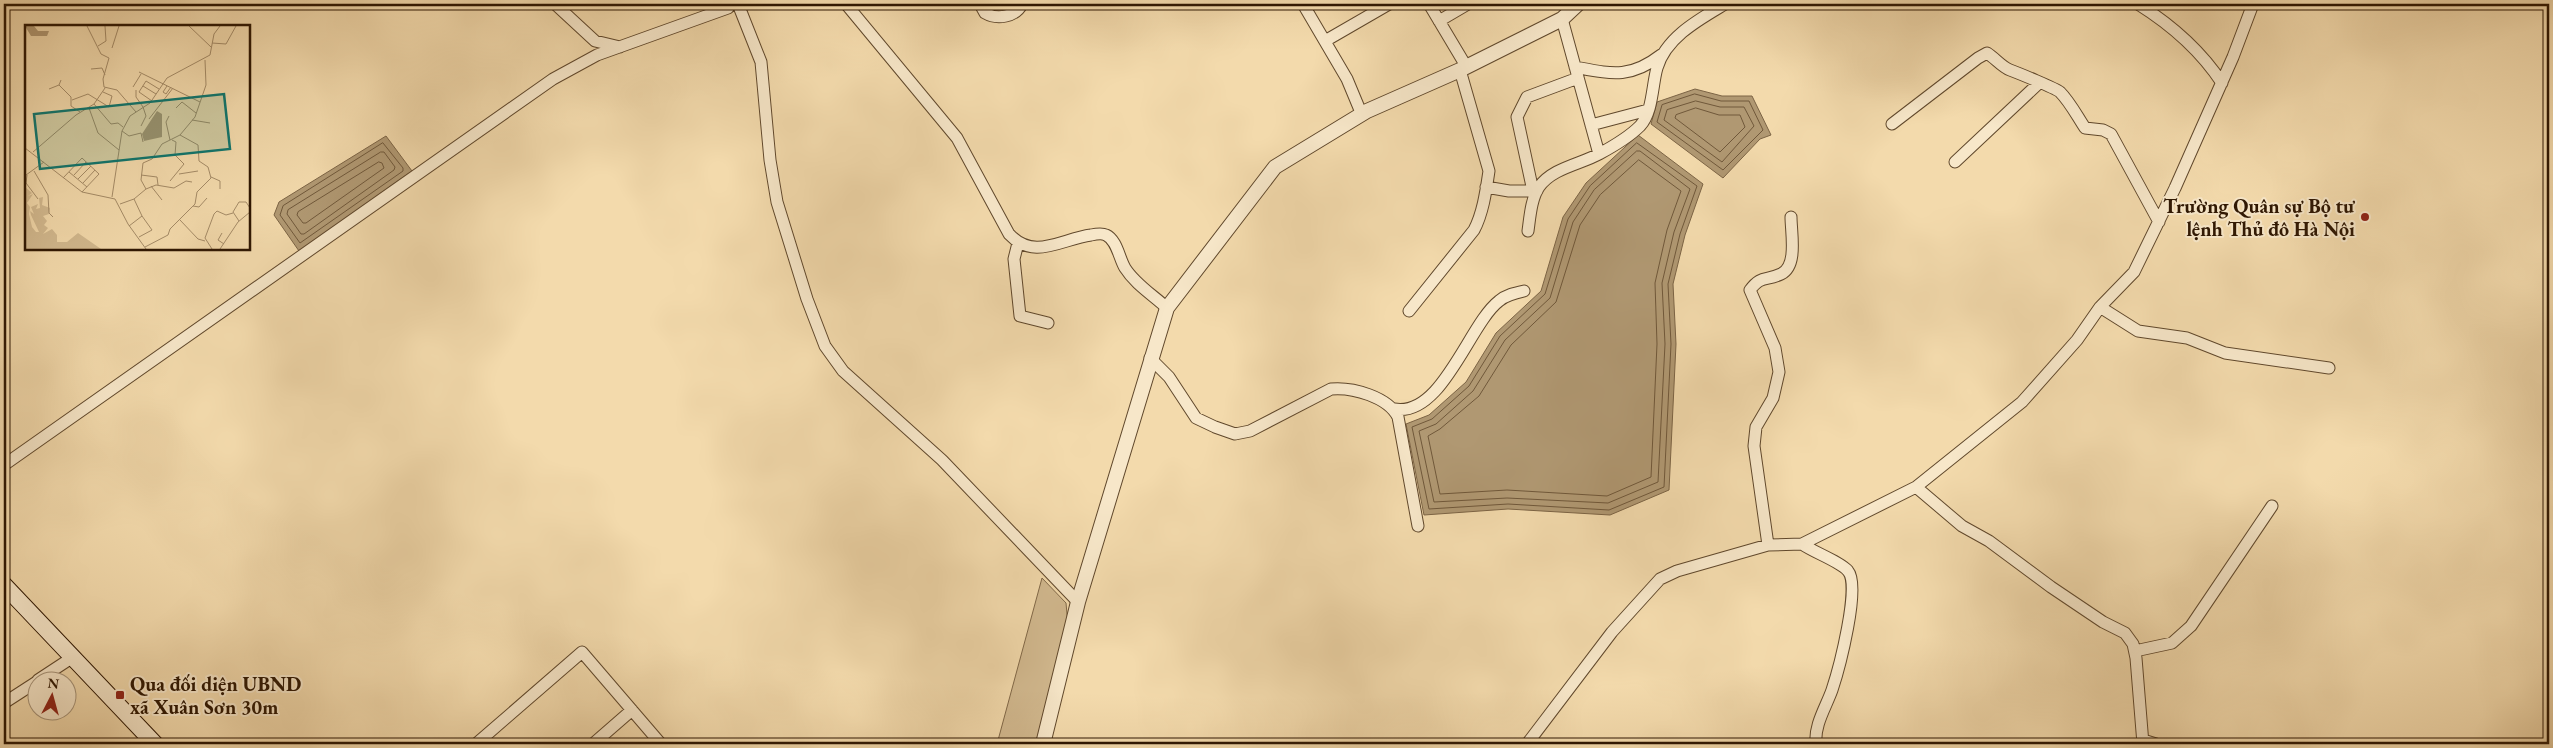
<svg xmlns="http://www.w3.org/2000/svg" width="2553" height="748" font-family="'EB Garamond',serif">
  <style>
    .green { fill: #d2b98f; stroke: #806848 }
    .water { fill: #b09872; stroke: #7c6445 }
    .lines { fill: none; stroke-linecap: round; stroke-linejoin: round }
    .shore { stroke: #70583a; stroke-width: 1 }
    .minor-casing { stroke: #60482c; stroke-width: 13 }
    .tertiary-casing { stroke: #60482c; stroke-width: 16 }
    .secondary-casing { stroke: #2f1702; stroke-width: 18 }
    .minor { stroke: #f7e7c9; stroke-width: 11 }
    .tertiary { stroke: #f7e7c9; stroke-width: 14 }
    .secondary { stroke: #f7e7c9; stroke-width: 16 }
    .poi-dot { fill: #8f2418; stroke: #f7e7c9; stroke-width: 2 }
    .labels { text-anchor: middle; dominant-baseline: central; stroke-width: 4; stroke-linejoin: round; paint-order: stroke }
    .poi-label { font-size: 20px; font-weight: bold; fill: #2f1702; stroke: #f7e7c9; text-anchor: end }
    .inset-road { fill: none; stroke: #a58c68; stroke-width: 1 }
    .view { fill: #0f766e; fill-opacity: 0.15; stroke: #0f766e; stroke-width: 2.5 }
    .inset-edge { fill: none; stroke: #2f1702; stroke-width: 2.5 }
  </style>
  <rect width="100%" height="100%" fill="#f3daac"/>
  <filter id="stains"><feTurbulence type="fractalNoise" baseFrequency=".004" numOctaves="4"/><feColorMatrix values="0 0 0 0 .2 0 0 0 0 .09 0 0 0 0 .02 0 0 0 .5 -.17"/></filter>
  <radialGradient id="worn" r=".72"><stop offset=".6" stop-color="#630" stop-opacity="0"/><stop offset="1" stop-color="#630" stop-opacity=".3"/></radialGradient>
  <path class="green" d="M1042,578L1066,603L1068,625L1037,744H997Z"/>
  <path class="water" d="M1695,89L1722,96H1752L1771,135L1760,139L1723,178L1651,124L1657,102Z
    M1638,135L1703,184L1685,235L1673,284L1676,344L1669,490L1610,515L1508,509L1424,515L1406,424L1429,415L1466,382L1496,333L1541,291L1563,217L1586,183Z
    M386,136L412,171L299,251L274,215L279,202Z"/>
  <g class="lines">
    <path class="shore" d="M1695,94L1721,101H1749L1763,130L1723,170L1657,122L1662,105Z
      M1696,101L1720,107H1744L1754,126L1722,162L1664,120L1667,110Z
      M1696,108L1719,115H1740L1745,127L1720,152L1675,118L1676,115Z
      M383,143L403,168V171L300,243L280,215L283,206Z
      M1637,143L1697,186L1680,234L1668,284L1671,344L1664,487L1609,510L1508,504L1429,509L1412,427L1432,419L1469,386L1500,336L1545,294L1568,219L1590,186Z
      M1637,151H1640L1690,189L1674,232L1662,283L1665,344L1658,482L1608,503L1507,498L1434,502L1419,431L1436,424L1473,391L1505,340L1550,298L1573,222L1594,190Z
      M381,152H384L395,167L394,170L304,234H301L287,214L288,210Z
      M1639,160L1681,191L1667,230L1655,283L1657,344L1651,477L1607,496L1507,490L1440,494L1428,436L1440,429L1479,396L1511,345L1556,302L1580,225L1600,195Z
      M379,162L382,163L384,168L306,223H303L297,215L298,212Z"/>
    <g class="minor-casing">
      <path id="minor" d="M555,4L595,41L620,47
        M738,4L761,62L770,160L777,202L807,299L825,346L843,371L942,460L1078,602
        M846,4L957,138L1009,234C1034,261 1061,239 1091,235C1096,234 1102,233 1106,235C1117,240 1119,258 1125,268C1135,284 1153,295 1167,308
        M980,4L985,13C997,20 1016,17 1022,4
        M1303,4L1347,79L1362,115
        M1429,4L1466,66
        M2138,4C2170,24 2201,51 2222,83
        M1562,19L1599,154
        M1439,21L1468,4
        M1325,41L1389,4
        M1575,67C1612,74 1630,79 1661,55
        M1892,124L1978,58L1987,53C1995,58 2002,67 2010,70C2018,73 2055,88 2060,92C2070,102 2077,116 2085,128L2103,130L2111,134L2159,222
        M1591,125L1648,110
        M1955,162L2039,83
        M1486,187L1509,191H1537
        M1533,191L1517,117L1527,97L1578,78
        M1528,231C1530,217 1531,199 1539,187C1552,168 1581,164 1599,154C1612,147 1630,136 1640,126C1653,112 1652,85 1657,68C1666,37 1700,19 1725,4
        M1018,243L1014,259L1020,316L1048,323
        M2100,307L2138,331L2187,338L2225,353L2329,368
        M1409,311L1474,230C1483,213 1486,191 1489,171L1460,70
        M1150,358L1169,377L1196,418L1215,427L1235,434L1250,431L1331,389C1353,387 1388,397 1398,417L1418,526
        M1394,409C1442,418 1469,324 1499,301C1506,295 1515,293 1524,291
        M4,465L553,79L597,55L728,8L731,4
        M1916,487L1962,526L1989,541L2051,587L2103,622L2125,633L2133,644L2136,658L2143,744
        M1802,544C1813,552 1841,562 1848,571C1861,586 1839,669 1832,690C1826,707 1814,725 1816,744
        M1768,545L1754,446L1756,427L1773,398L1779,372L1775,348L1750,290C1761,275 1766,281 1781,274C1798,266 1791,233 1791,217
        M2135,651L2172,643L2191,626L2272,506
        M38,680L73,657
        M4,703L38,681
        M2143,740L2156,744
        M476,744L582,652L661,744
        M593,744L632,710
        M1527,744L1612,632L1660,579L1677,571L1768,545L1802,544L1916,487L2022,402L2077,340L2100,307L2134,272L2175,188L2233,57L2253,4"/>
    </g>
    <g class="tertiary-casing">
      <path id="tertiary" d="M1043,744L1078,602L1167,308L1275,167L1367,111L1460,70L1562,19L1578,4"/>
    </g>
    <g class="secondary-casing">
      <path id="secondary" d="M4,585L155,744"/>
    </g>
    <use href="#minor" class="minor"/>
    <use href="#tertiary" class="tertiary"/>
    <use href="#secondary" class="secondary"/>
  </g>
  <g class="poi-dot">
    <circle cx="2365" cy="217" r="5"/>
    <rect x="115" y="690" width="10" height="10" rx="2.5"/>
  </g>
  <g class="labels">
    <g class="poi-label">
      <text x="2355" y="206">Trường Quân sự Bộ tư<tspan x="2355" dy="23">lệnh Thủ đô Hà Nội</tspan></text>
      <text x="130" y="684" text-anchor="start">Qua đối diện UBND<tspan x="130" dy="23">xã Xuân Sơn 30m</tspan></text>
    </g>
  </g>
  <g transform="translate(25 25)">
    <rect width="225" height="225" fill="#f3daac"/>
    <path d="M0,162L7,168L3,171L8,169L2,178L5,182L4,189L7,202L11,207H14L6,190L5,186L9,189L6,182L13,179L11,184L15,183L14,173L18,172L17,180L25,183L24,189L18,191L22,196L19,200L23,203L18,209L27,204L32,210V217H42L53,208L76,224H0Z" fill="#d2b98f"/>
    <path d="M0,1H9L13,6H24L22,11H6ZM132,86L137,89V112L119,116L117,109Z" fill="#b09872"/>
    <path class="inset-road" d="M62,1L76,29L84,33L78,54L79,62L92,65L111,87M164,1L186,22M187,18L201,19L211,1M73,21L81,16L80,1M87,23L94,1M66,44L77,43L80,50M114,47L175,77M34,60L46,72V81L55,87M118,61L131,69M142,61L138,67L141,69L146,62M108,62L116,49M24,64L34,60L36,55M111,65V72L118,82M47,75L63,69L84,82L87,71L78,67M127,76L114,67L121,56L134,64M69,79L86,99L93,98L98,102M64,83L73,108L94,125M151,83L157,77L171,88M144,91L141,97L145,115M124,94L148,63M167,95L185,98M116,101L121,91L118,82M97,106L104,111L116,108L118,117M0,123L57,167L90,174L103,199L121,224M8,127L51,90L69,79L80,63M9,146L23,170L24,188L28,192M44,147L62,162M154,149L173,146M1,150L19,137M2,150L1,158L13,174M49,150L61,137M116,150L132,152L133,160M186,152L195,156V164M38,153L57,133L74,149L57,167M53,154L66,141M145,156L159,139L150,130L151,117L147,115M58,158L70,145M126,161L137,175M121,164L131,160L149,163L161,156L167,157M87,172L97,106L105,91L125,78L142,53L185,30L189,9L195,1M95,179L109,174L121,164L116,155L118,138L127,134L137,119L155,110L170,92L181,60L180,35M168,181L174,182L182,173M155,195L173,214L180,216M214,196L208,187L214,177H221L225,183M104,201L117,191L109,174M197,208L193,215L199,219M114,212L127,205L117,191M120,222L143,210L145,204L170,179L172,167L186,153L183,142L174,136L173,120L155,110M187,224L180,213L189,189L192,186L201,190L208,188M195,224L213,197L225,187"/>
    <path class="view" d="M199,69L205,124L15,144L9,89Z"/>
    <rect width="225" height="225" class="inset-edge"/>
  </g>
  <rect width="2553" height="748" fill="none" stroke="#f3daac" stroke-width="20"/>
  <rect x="5" y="5" width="2543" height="738" fill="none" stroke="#2f1702" stroke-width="2.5"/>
  <rect x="10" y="10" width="2533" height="728" fill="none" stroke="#2f1702"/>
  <g transform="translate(52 696) rotate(6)"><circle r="24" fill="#f7e7c9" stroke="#a79479"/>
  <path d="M0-4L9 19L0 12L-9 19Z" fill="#8f2418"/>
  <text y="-8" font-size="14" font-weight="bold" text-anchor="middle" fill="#2f1702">N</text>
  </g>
  <rect width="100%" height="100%" filter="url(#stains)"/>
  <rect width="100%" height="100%" fill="url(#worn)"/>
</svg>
